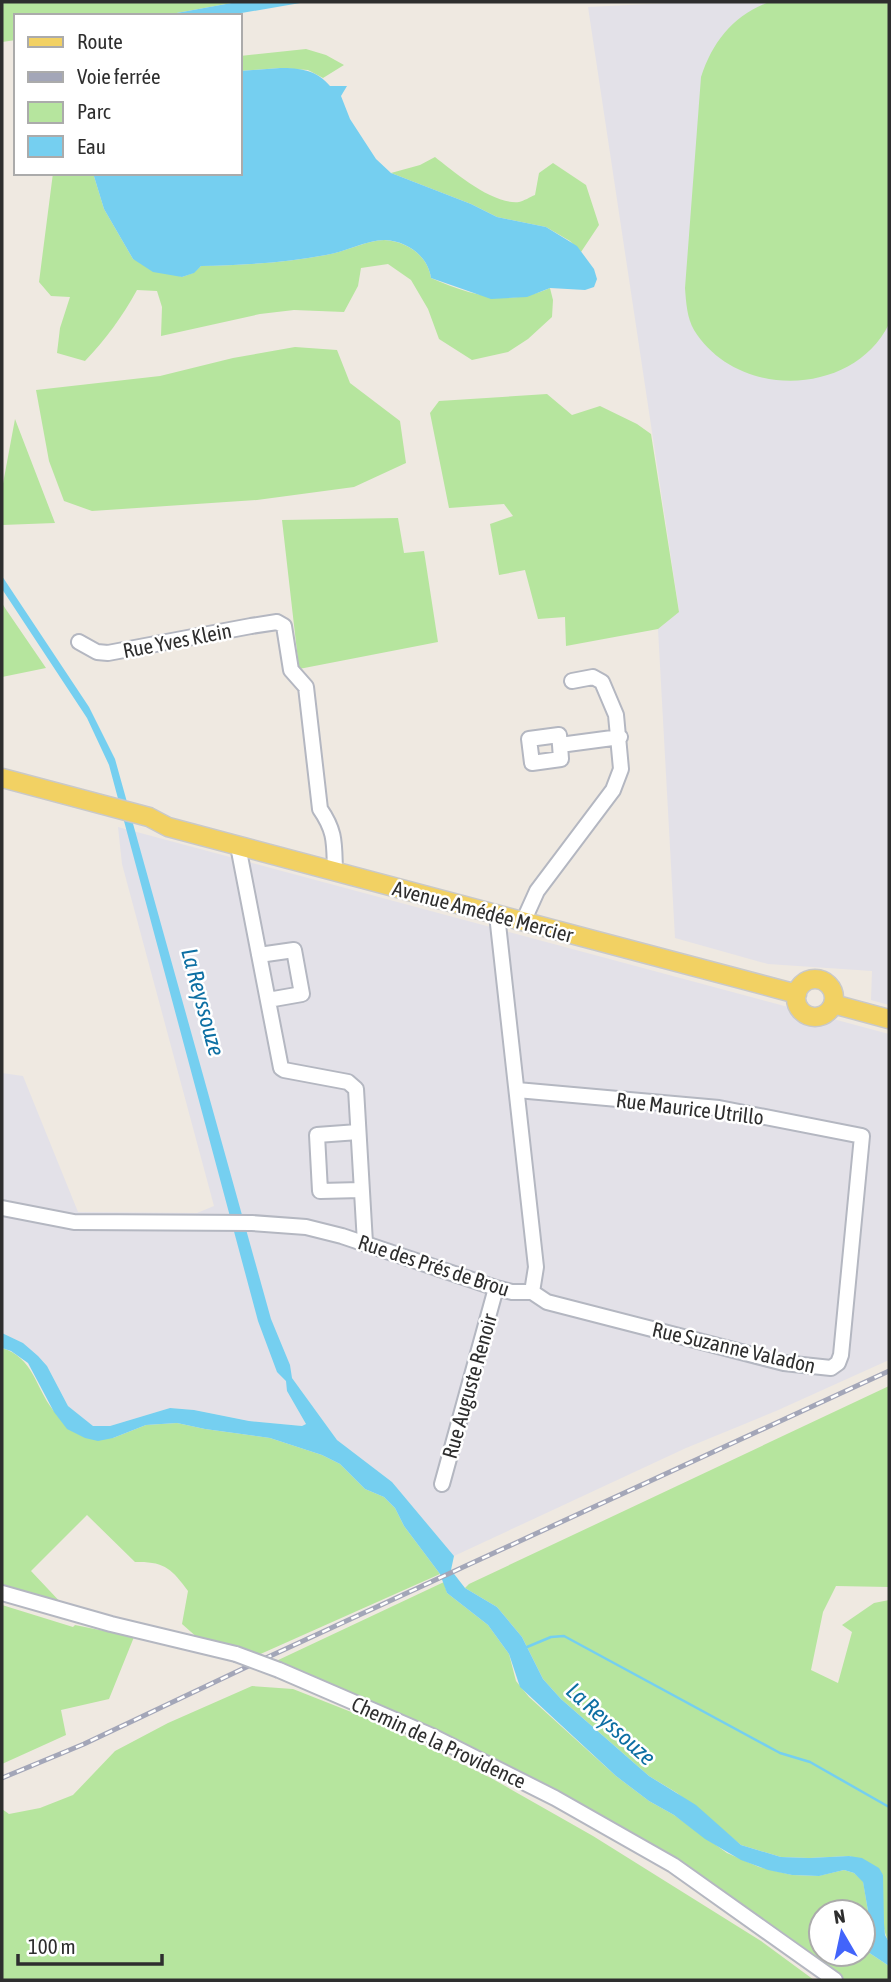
<svg xmlns="http://www.w3.org/2000/svg" width="891" height="1982" font-family="'Asap Condensed',sans-serif">
  <style>
    .industrial { fill: #e3e1e8 }
    .green { fill: #b6e59e; fill-rule: evenodd }
    .water { fill: #75cff0 }
    .lines { fill: none; stroke-linecap: round; stroke-linejoin: round }
    .stream { stroke: #75cff0; stroke-width: 2.5 }
    .minor-casing { stroke: #b4b7c1; stroke-width: 18 }
    .major-casing { stroke: #c9c9c9; stroke-width: 21 }
    .minor { stroke: #fff; stroke-width: 14 }
    .major { stroke: #f2d163; stroke-width: 18 }
    .rail-casing { stroke: #a3a6b8; stroke-width: 5 }
    .rail { stroke: #fff; stroke-width: 2.5; stroke-dasharray: 8; stroke-linecap: butt }
    .minor-bridge-casing { stroke: #b4b7c1; stroke-width: 18; stroke-linecap: butt }
    .minor-bridge { stroke: #fff; stroke-width: 14 }
    .labels { text-anchor: middle; dominant-baseline: central; stroke-width: 5; stroke-linejoin: round; paint-order: stroke }
    .street-label { font-size: 21px; fill: #2e2e2e; stroke: #fff }
    .water-label { font-size: 23px; font-style: italic; fill: #0d6fa3; stroke: #fff }
  </style>
  <rect width="100%" height="100%" fill="#efe9e1"/>
  <path class="industrial" d="M690,2H889V1005L871,1000L872,971L768,964L675,938L658,629L679,611L588,7Z
    M118,827L889,1034V1360L776,1411L686,1448L454,1556L392,1482L337,1440L292,1378L287,1391L306,1424L302,1426L249,1421L194,1410L170,1408L110,1426H92L68,1406L47,1366L23,1343L2,1333V1073L23,1076L78,1212L197,1213L214,1206L122,864Z"/>
  <path class="green" d="M2,2H237L160,16H16V40L2,42Z
    M769,2H889V324C853,397 737,400 694,330C687,318 686,302 685,288L701,77C713,41 733,16 769,2Z
    M306,49L326,55L344,65L323,78L308,70L280,68L240,71V56Z
    M435,157C454,172 493,205 519,202C524,201 530,197 535,195L539,173L553,163L586,185L599,225L581,252L570,241L546,227L497,217L471,204L391,173L420,165Z
    M53,173H93L104,209L133,259L182,277L193,273L201,266C243,265 285,263 326,255C344,252 368,240 384,240C407,241 428,256 431,278C471,295 508,307 550,288L553,300L552,317L528,339L508,352L472,360L439,339L428,309L411,280L388,264L361,268L358,286L344,312L294,310L260,314L161,336L162,307L157,291L137,290C122,317 106,339 85,361L57,353L60,328L70,297L51,296L39,282Z
    M295,347L337,350L350,383L400,421L406,463L354,487L257,500L92,511L64,501L49,461L36,390L160,376L233,358Z
    M547,394L572,415L600,406L637,424L651,434L679,612L658,629L566,646L565,617L538,619L525,570L499,575L490,524L513,516L504,504L449,508L430,413L439,401Z
    M15,419L55,523L2,525V489Z
    M398,518L404,553L424,551L438,642L299,669L282,520Z
    M2,603L5,608L46,668L2,677Z
    M2,1348C34,1358 35,1387 53,1410C59,1418 102,1433 113,1438L146,1425L177,1423L205,1429L270,1438L322,1455L340,1464L365,1489L384,1497L395,1508L404,1526L440,1574L256,1656L199,1639L182,1624L188,1591C172,1569 164,1561 135,1562L87,1515L31,1571L65,1607L2,1588Z
    M889,1386V1587L836,1586L823,1612L811,1670L838,1683L852,1632L842,1625L874,1603L889,1600V1942C879,1924 882,1896 883,1875L850,1856L809,1858L781,1857L741,1845L677,1793L649,1776L561,1699L543,1679L522,1637L497,1607L465,1588L469,1584Z
    M444,1582L447,1593L488,1625L509,1654L516,1681L529,1697L616,1776L649,1801L674,1815L727,1853L759,1867L792,1875L818,1876L844,1870L854,1873L863,1881L868,1911L864,1936L865,1950L889,1966V1980H845L633,1835L506,1765L274,1662ZM821,1912H863V1954H821Z
    M2,1605L73,1627L75,1625L134,1637L109,1699L61,1710L66,1735L2,1764Z
    M252,1686L293,1689L374,1721L491,1778L593,1836L761,1941L814,1980H2V1809L9,1814L40,1808L73,1795L115,1751L168,1723Z"/>
  <path class="water" d="M237,2H306L224,16H160Z
    M280,68C300,68 317,70 330,86H347L341,96L350,119L376,159L391,173L471,204L497,217L546,227L577,246L594,269L597,279L594,287L585,290L550,288L527,297L491,299L431,278C428,256 407,241 385,240C366,240 345,252 326,255C285,263 243,265 201,266L194,273L182,277L153,272L133,259L104,209L93,173H240V71Z
    M2,576L89,707L115,759L271,1319L290,1365L292,1378L337,1440L392,1482L454,1556L451,1570L465,1588L497,1607L522,1637L543,1679L561,1699L649,1776L696,1805L741,1845L781,1857L809,1858L849,1856L862,1858L879,1868L883,1875L884,1923L885,1935L889,1942V1966L865,1950L864,1936L868,1911L863,1882L854,1873L844,1870L819,1876L792,1875L768,1870L741,1860L705,1839L674,1815L649,1801L616,1776L520,1687L509,1654L488,1625L447,1593L440,1574L404,1526L395,1508L384,1497L365,1489L340,1464L322,1455L270,1438L205,1429L177,1423L146,1425L113,1438L98,1441L85,1438L67,1429L54,1412L28,1363L11,1351L2,1348V1333L23,1343L38,1356L47,1366L68,1406L93,1426H110L170,1408L194,1410L249,1421L302,1426L306,1424L287,1391L286,1381L277,1372L258,1321L109,765L87,718L2,589Z"/>
  <g class="lines">
    <path class="stream" d="M527,1647L551,1637L564,1636L780,1753L810,1762L889,1807"/>
    <g class="minor-casing">
      <path id="minor" d="M79,642L97,652L108,653L251,626L277,622L284,626L291,670L306,687L320,809C336,832 334,844 335,871
        M560,745L561,759L532,763L529,739L559,735L560,745L620,737
        M238,846L281,1068L284,1070L348,1082L356,1089L365,1243
        M523,922L537,891L613,790L621,769L616,715L602,682L593,677L572,681
        M259,955L294,950L302,994L268,1000
        M517,1090L719,1108L862,1136L841,1355L838,1363L831,1368L784,1363L547,1302L532,1292
        M358,1132L317,1135L320,1191L361,1190
        M2,1208L74,1222L252,1223L306,1227L342,1236L496,1288L512,1292H532L536,1267L497,915
        M442,1484L496,1288
        M2,1593L111,1624L236,1654
        M279,1670L432,1736L555,1798L673,1865L835,1980"/>
    </g>
    <g class="major-casing">
      <path id="major" d="M2,778L149,817L168,827L797,994
        M796 998a19 19 0 1 1 38 0a19 19 0 1 1-38 0Z
        M833,1004L889,1019"/>
    </g>
    <use href="#minor" class="minor"/>
    <use href="#major" class="major"/>
    <g class="rail-casing">
      <path id="rail" d="M2,1778L84,1744L255,1663L889,1371"/>
    </g>
    <use href="#rail" class="rail"/>
    <g class="minor-bridge-casing">
      <path id="minor-bridge" d="M236,1654L279,1670"/>
    </g>
    <use href="#minor-bridge" class="minor-bridge"/>
  </g>
  <g class="labels">
    <g class="street-label">
      <text transform="translate(177 640) rotate(-11)">Rue Yves Klein</text>
      <text transform="translate(483 911) rotate(15)">Avenue Amédée Mercier</text>
      <text transform="translate(690 1108) rotate(7)">Rue Maurice Utrillo</text>
      <text transform="translate(434 1265) rotate(18)">Rue des Prés de Brou</text>
      <text transform="translate(734 1347) rotate(13)">Rue Suzanne Valadon</text>
      <text transform="translate(469 1386) rotate(-74)">Rue Auguste Renoir</text>
      <text transform="translate(439 1742) rotate(25)">Chemin de la Providence</text>
    </g>
    <g class="water-label">
      <text transform="translate(203 1002) rotate(75)">La Reyssouze</text>
      <text transform="translate(611 1724) rotate(42)">La Reyssouze</text>
    </g>
  </g>
  <rect width="891" height="1982" fill="none" stroke="#2e2e2e" stroke-width="7"/>
  <rect x="14" y="14" width="228" height="161" fill="#ffffff" stroke="#ababab" stroke-width="2"/>
  <rect x="28" y="37" width="35" height="10" fill="#f2d163" stroke="#ababab" stroke-width="2"/>
  <text x="77" y="49" font-size="21" fill="#2e2e2e">Route</text>
  <rect x="28" y="72" width="35" height="10" fill="#a3a6b8" stroke="#ababab" stroke-width="2"/>
  <text x="77" y="84" font-size="21" fill="#2e2e2e">Voie ferrée</text>
  <rect x="28" y="102" width="35" height="21" fill="#b6e59e" stroke="#ababab" stroke-width="2"/>
  <text x="77" y="119" font-size="21" fill="#2e2e2e">Parc</text>
  <rect x="28" y="136" width="35" height="21" fill="#75cff0" stroke="#ababab" stroke-width="2"/>
  <text x="77" y="154" font-size="21" fill="#2e2e2e">Eau</text>
  <g transform="translate(842 1933) rotate(351)"><circle r="33" fill="#ffffff" stroke="#ababab" stroke-width="2"/>
  <path d="M0-5L12 26L0 18L-12 26Z" fill="#4264fb"/>
  <text y="-10" font-size="19" font-weight="bold" text-anchor="middle" fill="#2e2e2e">N</text>
  </g>
  <path d="M18 1954v10h144v-10" fill="none" stroke="#2e2e2e" stroke-width="3.5"/>
  <text x="28" y="1954" font-size="21" fill="#2e2e2e" stroke="#ffffff" stroke-width="5" paint-order="stroke">100 m</text>
</svg>
